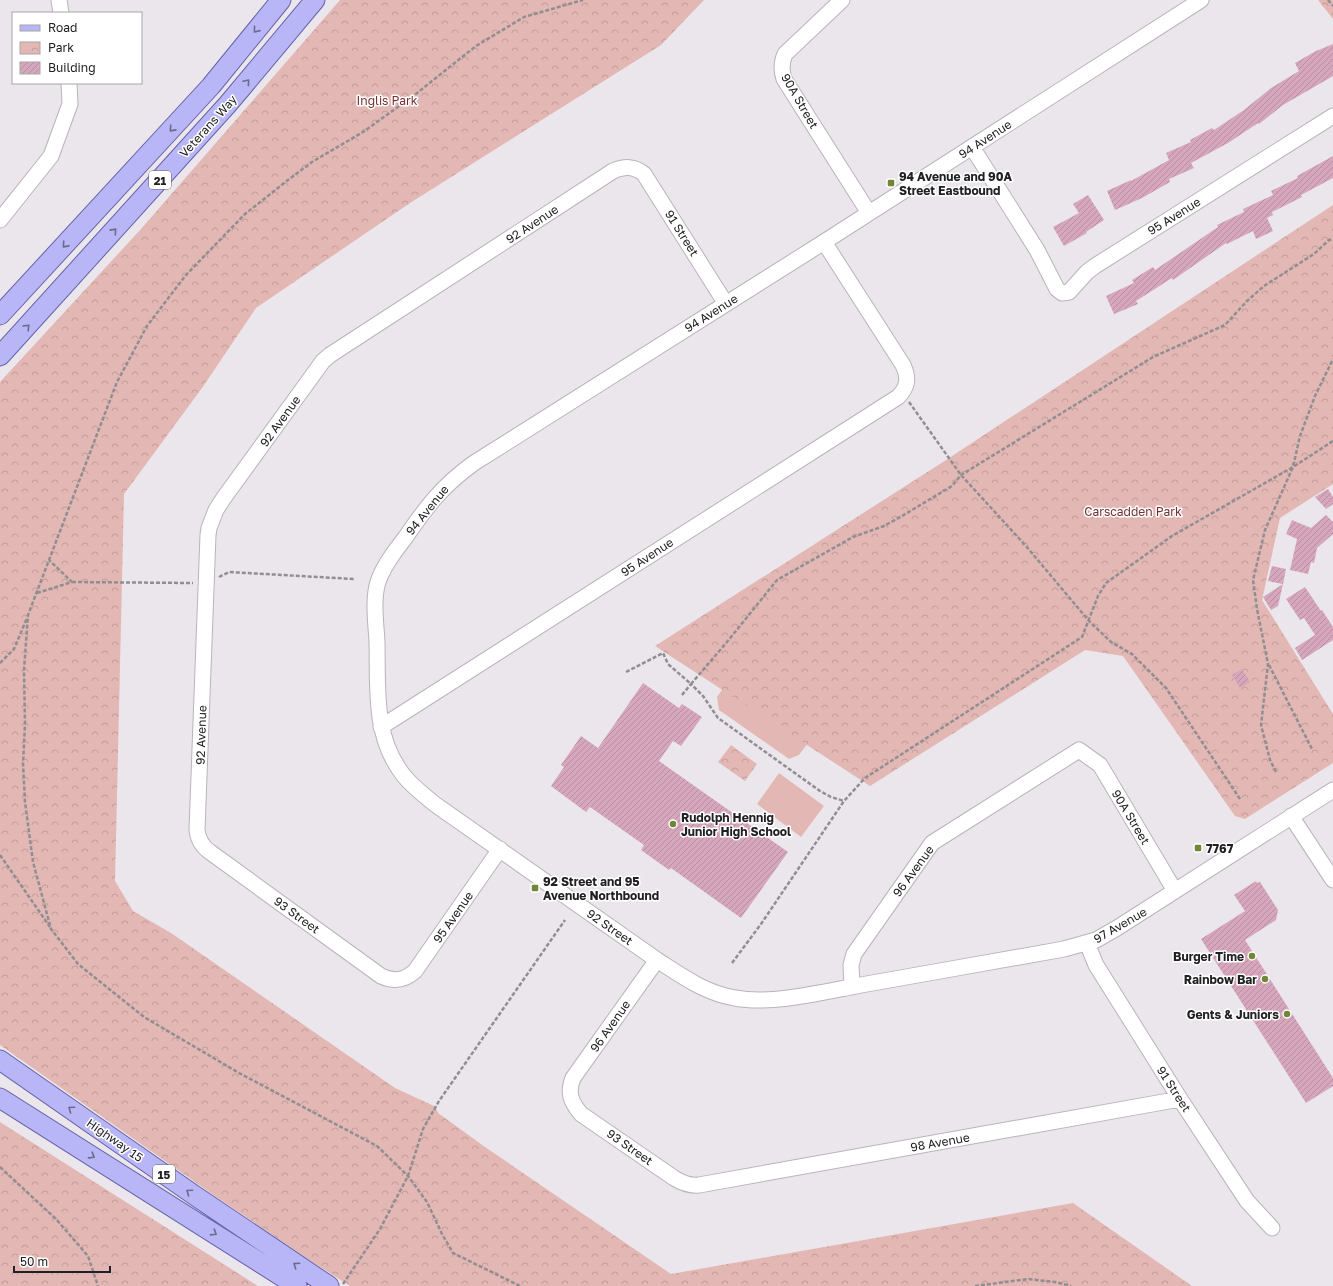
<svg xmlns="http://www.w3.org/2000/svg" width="1333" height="1286" font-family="'Golos Text',sans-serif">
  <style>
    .grass { fill: #e3b7b4 }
    .park { fill: url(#park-crowns) }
    .building { fill: url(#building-hatch) }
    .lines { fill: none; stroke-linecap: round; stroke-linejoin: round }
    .minor-casing { stroke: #b8b4b9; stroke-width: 17 }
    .major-casing { stroke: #6562a8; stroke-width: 21 }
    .path { stroke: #918e92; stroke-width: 2.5; stroke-dasharray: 4 2; stroke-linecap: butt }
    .minor { stroke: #fff; stroke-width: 15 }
    .major { stroke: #b8b6f6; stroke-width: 19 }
    .oneway { stroke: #6c6b8c }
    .poi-dot { fill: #718637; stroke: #fff; stroke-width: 1.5 }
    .labels { text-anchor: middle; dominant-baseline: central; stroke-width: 3; stroke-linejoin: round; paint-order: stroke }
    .shield { fill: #fff; stroke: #646364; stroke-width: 1 }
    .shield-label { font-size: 11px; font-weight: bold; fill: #212022 }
    .park-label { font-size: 12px; fill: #733232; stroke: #fff }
    .street-label { font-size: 12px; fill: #212022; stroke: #fff }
    .poi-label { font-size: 12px; font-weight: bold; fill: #212022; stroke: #fff; text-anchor: start }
  </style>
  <defs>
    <pattern id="park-crowns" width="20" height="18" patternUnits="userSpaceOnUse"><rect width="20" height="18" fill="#e3b7b4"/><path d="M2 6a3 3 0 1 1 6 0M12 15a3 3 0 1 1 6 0" fill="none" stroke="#c29d9a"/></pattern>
    <pattern id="building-hatch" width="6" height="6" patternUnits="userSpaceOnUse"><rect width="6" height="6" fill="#d6a7bc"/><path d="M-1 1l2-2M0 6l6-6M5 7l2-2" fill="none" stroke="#b78fa1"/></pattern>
  </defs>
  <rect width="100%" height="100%" fill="#ebe6ec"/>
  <path class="grass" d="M769,624L816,732L799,755L789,759L719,710L717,697Z
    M779,773L824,806L801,837L757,804Z"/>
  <path class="park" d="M340,0H704L661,45L410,203L256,308L202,388L124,494L115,881L133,911L171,933L395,1088L434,1106L438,1113L485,1147L671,1274L1073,1203L1192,1286H350L308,1259L215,1196L0,1045V382L141,229Z
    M1318,0H1333V19Z
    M1333,205V484L1280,518L1262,600L1333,714V763L1245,819L1235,816L1123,656L1085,650L870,786L655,646L943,462Z
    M731,745L757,764L745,781L718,762Z
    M0,1122L258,1286H0Z"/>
  <path class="building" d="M1333,44V76L1283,105L1259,124L1258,123L1228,143L1191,163L1194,168L1169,179L1170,182L1142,198L1115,210L1107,191L1131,180V181L1169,160L1166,153L1191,142L1190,140L1212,128L1214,130L1244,110L1271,88L1299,71L1295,63L1316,51Z
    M1333,156V178L1301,195L1302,197L1272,212L1273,215L1267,218L1273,231L1256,239L1253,231L1227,244L1226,243L1173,280L1172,278L1136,301L1138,304L1114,314L1106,296L1134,283L1132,280L1153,267L1155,270L1218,227L1217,225L1244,212L1243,209L1273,195L1271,191L1298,178L1297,176Z
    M1088,195L1104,220L1086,232L1087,233L1064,246L1053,227L1079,213L1073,204Z
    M1328,489L1333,497V504L1326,509L1315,497Z
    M1326,515L1333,522V534L1317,548L1314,563L1311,562L1308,574L1290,570L1297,539L1286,534L1292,520L1311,528Z
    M1272,566L1286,569L1283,584L1268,581Z
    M1283,584L1278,606L1271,610L1263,597Z
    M1305,587L1321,611L1322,610L1333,627V640L1302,660L1295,648L1315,635L1304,618L1300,620L1286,599Z
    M1242,669L1250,682L1240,688L1232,675Z
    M643,683L679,708L682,704L702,717L681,746L673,741L659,761L788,852L741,918L671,868L669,870L641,850L644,845L590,807L586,812L551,786L564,767L561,765L581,736L598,748Z
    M1256,881L1257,883L1260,882L1278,910L1276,920L1245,940L1333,1078V1086L1306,1103L1201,939L1245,911L1234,895Z"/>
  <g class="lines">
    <g class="minor-casing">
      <path id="minor" d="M59,0L61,13
        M842,0L785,54C781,63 781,70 784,79L869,213
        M1201,0L824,242L474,463C442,486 427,506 405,538C395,551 385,564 379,579C372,597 376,623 377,642C378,689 373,737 404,776C413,787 425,796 436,805L657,960C682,976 705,993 735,998C773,1005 823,992 861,985C929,973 996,961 1064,949L1096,940L1117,928L1333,790
        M972,147L1037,250L1057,289L1062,293L1069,292L1087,272L1095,266L1333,116
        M0,220L51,156L70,104L69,83
        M381,727L898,397C908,387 909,378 903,365L824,242
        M1291,816L1333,880
        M500,849L415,971C404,981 394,982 381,976L210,852C203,847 198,840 197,830L208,535L209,528L216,510L223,499L323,361L330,355L613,171C625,166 634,166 644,174L726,304
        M1087,943L1096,965L1180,1099L1247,1201L1272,1228
        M657,960L573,1078C567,1093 571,1102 581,1114L674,1178C682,1183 690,1186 699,1185L1180,1099
        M852,987L851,965L854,954L932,843L1079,750L1100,765L1175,891"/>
    </g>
    <g class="major-casing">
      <path id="major" d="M0,315L211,86L281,0
        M0,356L228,104L315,0
        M0,1060L194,1195L329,1286
        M0,1098L297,1286"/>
    </g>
    <path class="path" d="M1328,0L1333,6
      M909,402L961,475L1026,546L1089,621L1111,642L1132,654L1166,688L1240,799
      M219,577L229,572L354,579
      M72,582L193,583
      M37,593L72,582L49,560
      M0,663L14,649L27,618
      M1269,665L1312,749
      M626,672L663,653L668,664L691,684L727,642L777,580L853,537L884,526L902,516L952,486L961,475L1153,357L1225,325L1247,301L1264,286L1314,254L1329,240L1333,239
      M682,695L691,684L703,696L718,718L820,791L831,797L844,801
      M1276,772L1270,760L1261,725L1268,664L1257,609L1253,580L1265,530L1293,467L1300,436L1315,396L1333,359
      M0,855L50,927
      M732,963L761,924L844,801L865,778L1082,637L1098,596L1106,583L1172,536L1293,467L1333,441
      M0,1167L56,1219L88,1256L98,1286
      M343,1284L380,1229L408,1176L423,1129L439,1101L565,920
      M520,1286L453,1253L442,1234L427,1202L408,1176L377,1146L239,1073L144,1017L78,964L51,929L33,862L25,802L23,764L25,724L24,670L28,615L117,382L147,326L186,275L245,214L288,180L312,162L363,132L412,97L476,46L524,17L583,0
      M975,1286L1028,1279L1055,1282L1071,1286"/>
    <use href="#minor" class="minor"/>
    <use href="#major" class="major"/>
  </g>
  <defs><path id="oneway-chevron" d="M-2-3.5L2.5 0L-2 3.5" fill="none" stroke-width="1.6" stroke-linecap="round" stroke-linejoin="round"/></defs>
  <g class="oneway">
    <use href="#oneway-chevron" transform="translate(256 30) rotate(129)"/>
    <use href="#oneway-chevron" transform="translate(247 82) rotate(-50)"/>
    <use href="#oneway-chevron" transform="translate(172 129) rotate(132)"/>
    <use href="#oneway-chevron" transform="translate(114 231) rotate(-48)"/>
    <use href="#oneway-chevron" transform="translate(65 245) rotate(132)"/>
    <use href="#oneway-chevron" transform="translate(27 327) rotate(-47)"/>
    <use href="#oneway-chevron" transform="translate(71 1109) rotate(-145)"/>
    <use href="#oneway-chevron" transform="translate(92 1156) rotate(32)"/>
    <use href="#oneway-chevron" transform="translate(189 1192) rotate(-145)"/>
    <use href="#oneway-chevron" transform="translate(214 1233) rotate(32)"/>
    <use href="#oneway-chevron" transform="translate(296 1265) rotate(-146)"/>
  </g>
  <g class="poi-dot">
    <rect x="887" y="179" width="8" height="8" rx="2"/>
    <circle cx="673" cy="824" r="4"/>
    <rect x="1194" y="844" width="8" height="8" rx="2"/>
    <rect x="531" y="884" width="8" height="8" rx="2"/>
    <circle cx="1252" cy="956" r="4"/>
    <circle cx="1265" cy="979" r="4"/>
    <circle cx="1287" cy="1014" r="4"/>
  </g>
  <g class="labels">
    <g class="shield">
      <rect x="149" y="171" width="22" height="18" rx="3"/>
      <rect x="153" y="1165" width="22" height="18" rx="3"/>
    </g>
    <g class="shield-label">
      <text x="160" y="180">21</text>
      <text x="164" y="1174">15</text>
    </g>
    <g class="park-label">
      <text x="387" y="100">Inglis Park</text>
      <text x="1133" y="511">Carscadden Park</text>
    </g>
    <g class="street-label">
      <text transform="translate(800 101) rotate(60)">90A Street</text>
      <text transform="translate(208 126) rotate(-48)">Veterans Way</text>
      <text transform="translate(985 139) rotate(-33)">94 Avenue</text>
      <text transform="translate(1174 216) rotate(-32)">95 Avenue</text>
      <text transform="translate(532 224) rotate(-33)">92 Avenue</text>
      <text transform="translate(682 233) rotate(58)">91 Street</text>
      <text transform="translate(711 313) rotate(-32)">94 Avenue</text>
      <text transform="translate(280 421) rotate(-54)">92 Avenue</text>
      <text transform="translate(427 510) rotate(-51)">94 Avenue</text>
      <text transform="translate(647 557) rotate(-33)">95 Avenue</text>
      <text transform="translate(201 735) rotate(-88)">92 Avenue</text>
      <text transform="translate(1131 817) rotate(59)">90A Street</text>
      <text transform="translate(913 871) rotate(-54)">96 Avenue</text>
      <text transform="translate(297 915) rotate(36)">93 Street</text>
      <text transform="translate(453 917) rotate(-55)">95 Avenue</text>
      <text transform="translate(1120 925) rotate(-30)">97 Avenue</text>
      <text transform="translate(610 927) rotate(35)">92 Street</text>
      <text transform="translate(610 1026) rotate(-55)">96 Avenue</text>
      <text transform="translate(1174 1089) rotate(57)">91 Street</text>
      <text transform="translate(115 1140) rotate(35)">Highway 15</text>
      <text transform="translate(940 1142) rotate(-10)">98 Avenue</text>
      <text transform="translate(630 1147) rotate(35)">93 Street</text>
    </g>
    <g class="poi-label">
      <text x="899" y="176">94 Avenue and 90A<tspan x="899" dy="14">Street Eastbound</tspan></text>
      <text x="681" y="817">Rudolph Hennig<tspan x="681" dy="14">Junior High School</tspan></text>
      <text x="1206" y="848">7767</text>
      <text x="543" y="881">92 Street and 95<tspan x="543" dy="14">Avenue Northbound</tspan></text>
      <text x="1244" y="956" text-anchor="end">Burger Time</text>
      <text x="1257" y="979" text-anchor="end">Rainbow Bar</text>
      <text x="1279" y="1014" text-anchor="end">Gents &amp; Juniors</text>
    </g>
  </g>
  <rect x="12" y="12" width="130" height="72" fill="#ffffff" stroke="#a6a6a7"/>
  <rect x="20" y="25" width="20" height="6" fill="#b8b6f6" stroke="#a6a6a7"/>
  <text x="48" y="32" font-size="12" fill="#212022">Road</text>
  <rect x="20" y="42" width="20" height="12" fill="url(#park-crowns)" stroke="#a6a6a7"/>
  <text x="48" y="52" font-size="12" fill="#212022">Park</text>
  <rect x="20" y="62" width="20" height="12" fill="url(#building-hatch)" stroke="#a6a6a7"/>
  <text x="48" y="72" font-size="12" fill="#212022">Building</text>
  <path d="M14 1266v6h96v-6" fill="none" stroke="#212022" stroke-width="2"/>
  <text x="20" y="1266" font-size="12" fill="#212022" stroke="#ffffff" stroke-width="3" paint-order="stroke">50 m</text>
</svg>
